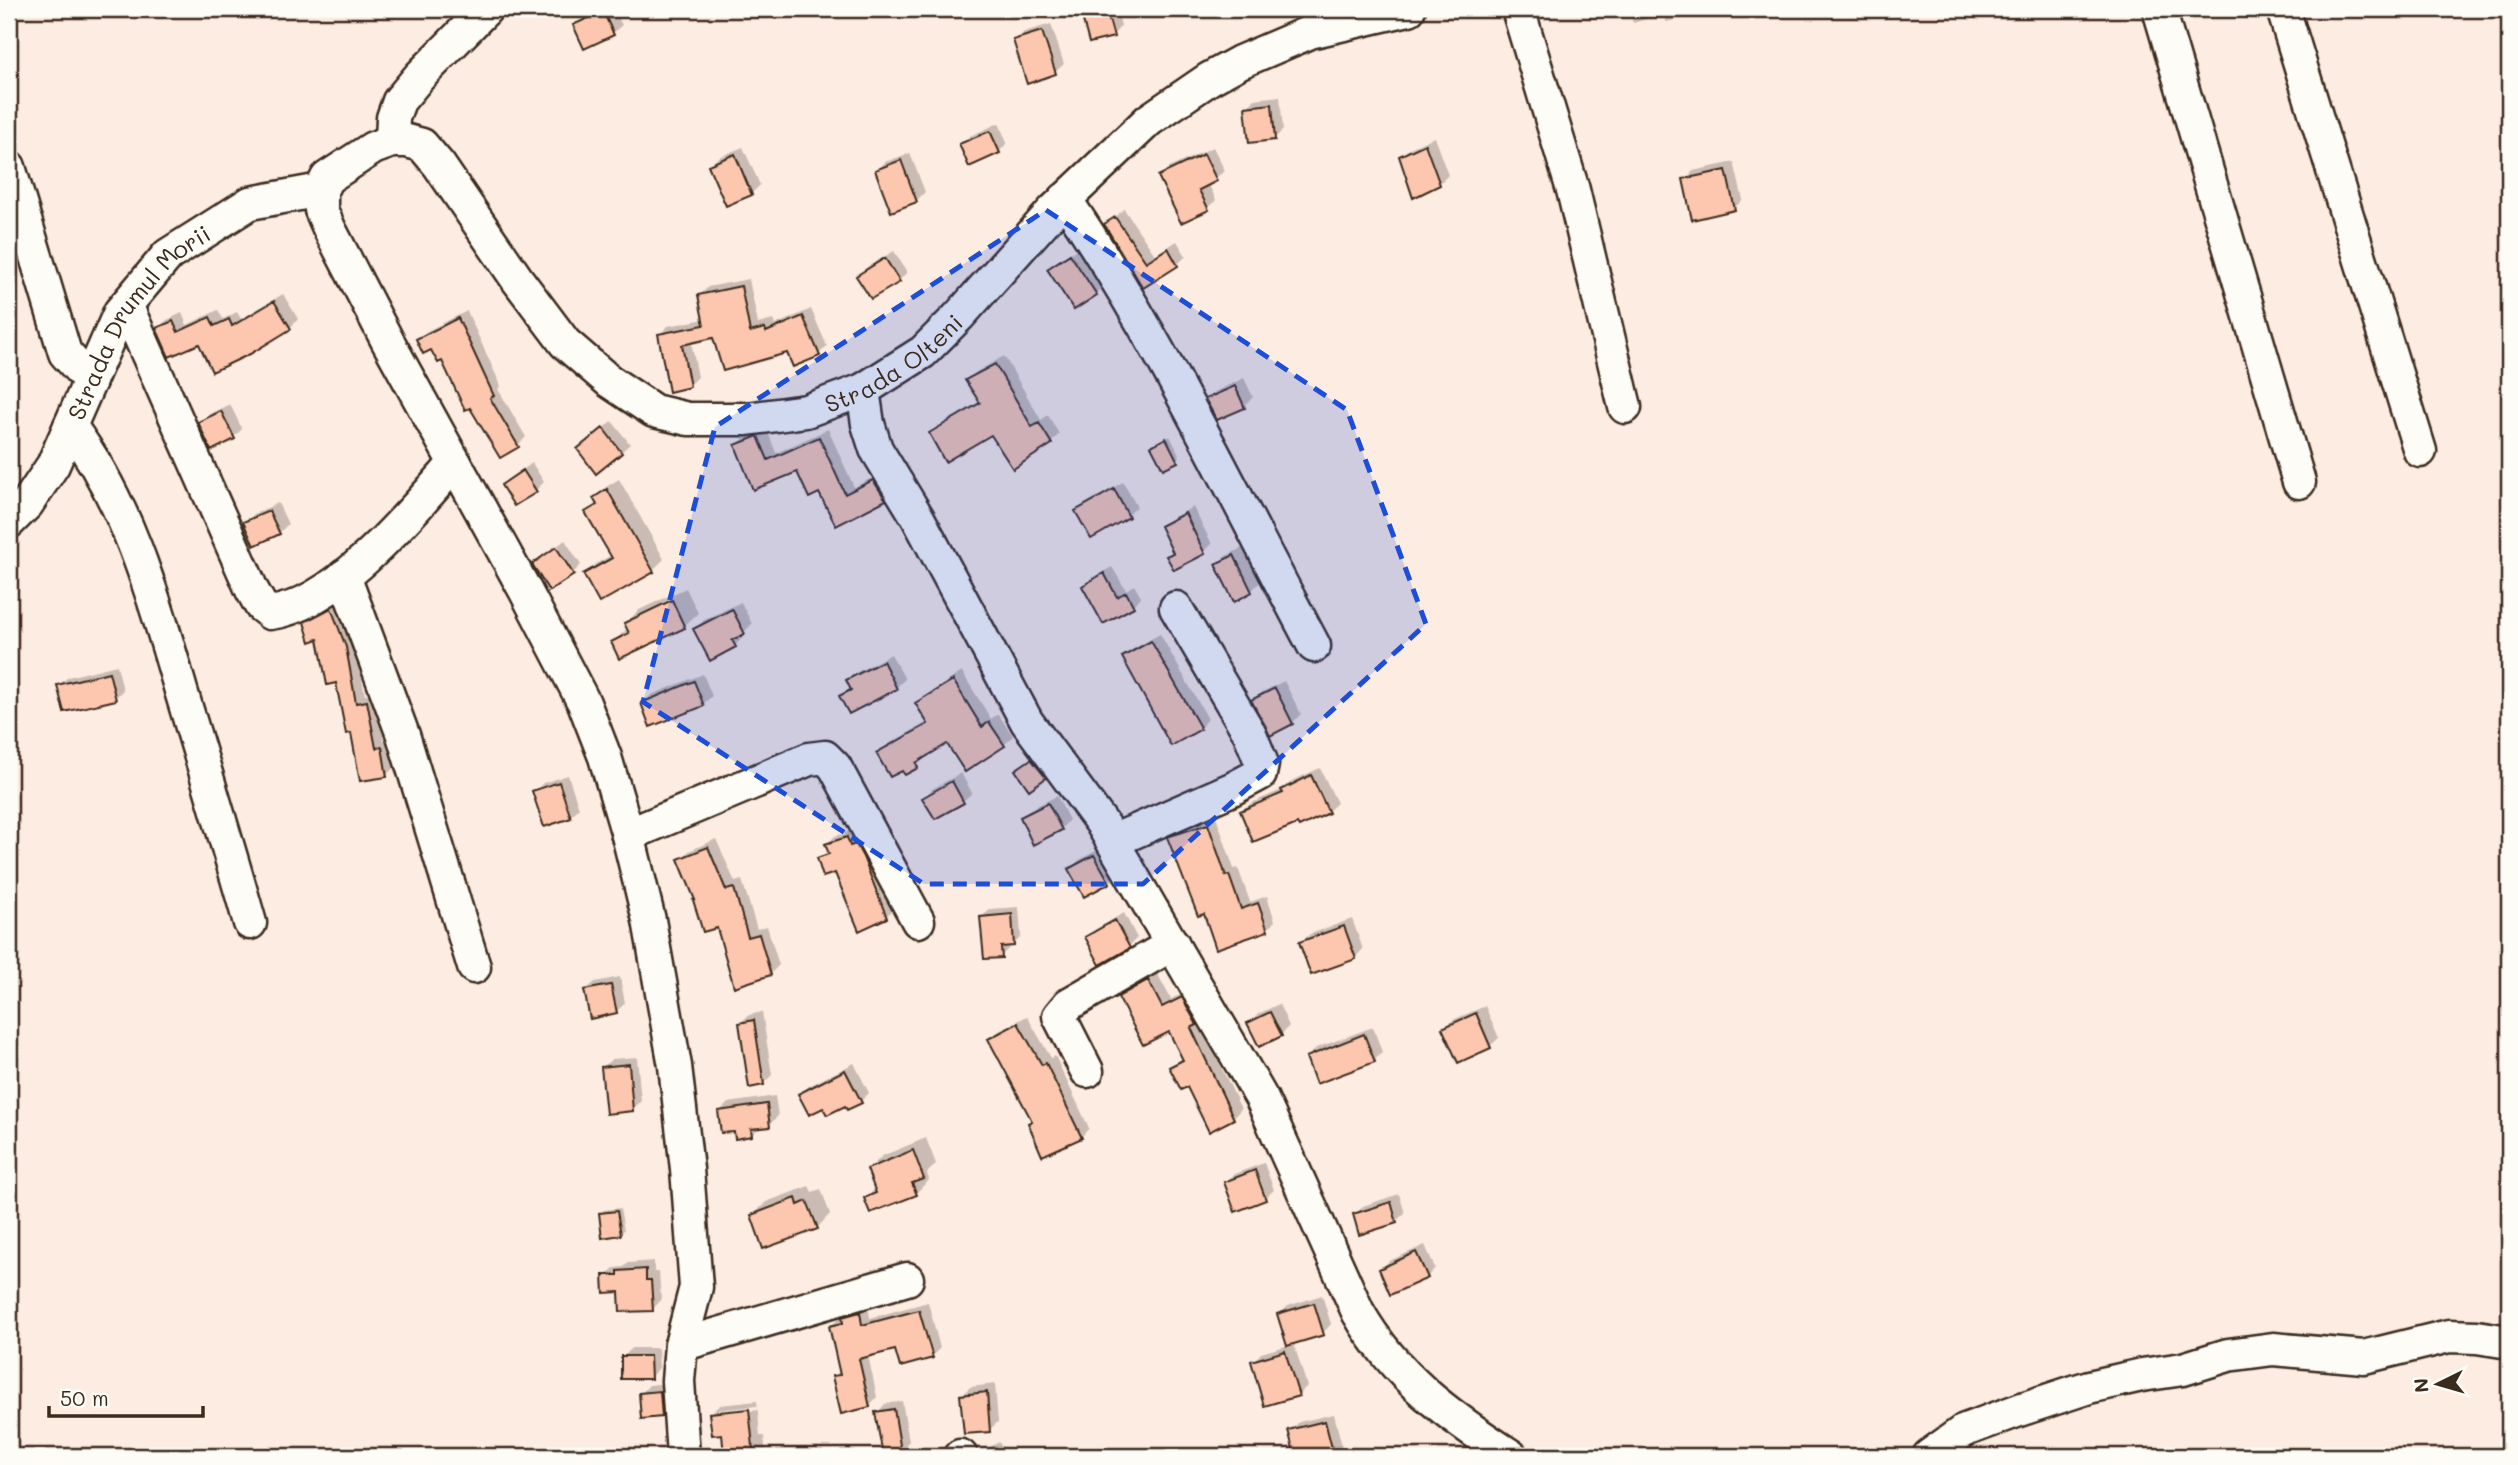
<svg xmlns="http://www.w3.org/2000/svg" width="2518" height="1465" font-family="Mali,sans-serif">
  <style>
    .shadow { fill: #0003; fill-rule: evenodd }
    .building { fill: #fcc7ae; stroke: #3b2a1e; stroke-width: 2 }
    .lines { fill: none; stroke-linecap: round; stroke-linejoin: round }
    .minor-casing { stroke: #3b2a1e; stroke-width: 37 }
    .minor { stroke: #fdfcf7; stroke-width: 32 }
    .marked { fill: #1d4ed8; fill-opacity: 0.2; stroke: #1d4ed8; stroke-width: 5; stroke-dasharray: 14 9; stroke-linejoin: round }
    .labels { text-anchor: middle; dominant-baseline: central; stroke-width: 7; stroke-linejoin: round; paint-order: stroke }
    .street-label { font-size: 24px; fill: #3b2a1e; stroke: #fdfcf7 }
  </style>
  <rect width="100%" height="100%" fill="#fdece1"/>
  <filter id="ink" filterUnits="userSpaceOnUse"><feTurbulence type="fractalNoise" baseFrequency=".0143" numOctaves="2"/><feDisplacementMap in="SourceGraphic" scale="14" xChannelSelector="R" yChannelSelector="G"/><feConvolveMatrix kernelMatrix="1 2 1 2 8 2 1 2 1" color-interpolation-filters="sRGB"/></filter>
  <g filter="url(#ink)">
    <path class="shadow" d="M601,9H614L622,25L613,33L585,47L575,26L584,17Z
      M1082,9H1117L1121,26L1113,35L1090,41Z
      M1629,9H1691V10L1683,18L1666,22L1664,14L1633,23Z
      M1051,24L1064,64L1055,72L1015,41L1024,32Z
      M1280,96L1283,130L1275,138L1247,108L1255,99Z
      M999,123L1007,143L999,152L961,144L970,136Z
      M1434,137L1448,175L1439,184L1401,156L1410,148Z
      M743,147L760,185L751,194L710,165L719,157Z
      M1213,147L1225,171L1208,183L1216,200L1208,208L1161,176L1169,168Z
      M910,153L925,192L916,201L877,171L885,162Z
      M1734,162L1743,200L1734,208L1685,180L1693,171Z
      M1124,209L1155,255L1177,241L1186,256L1177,265L1144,286L1106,225Z
      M1079,247L1104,285L1095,294L1050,269Z
      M894,251L907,272L899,281L858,276L867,267Z
      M749,279L758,324L773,320L775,325L811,309L827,346L819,354L788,351L715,336L691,341L698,377L689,386L660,334L668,326L705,319L700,295L708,287Z
      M283,294L298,319L290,328L200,342L158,328L167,320L182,313L187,325L218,310L223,319L237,312L241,319Z
      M467,311L501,386L498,389L526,437L518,445L432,347L418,339L427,331Z
      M1004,356L1041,420L1048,415L1059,434L1051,443L992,433H931L940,425L980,401L968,381L976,372Z
      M1244,378L1253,397L1244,406L1218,418L1208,399L1216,391Z
      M230,404L242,429L234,437L200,423L209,414Z
      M612,421L630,444L621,452L588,440Z
      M767,429L776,453L828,429L854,487L882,473L893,490L885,499L819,491L798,470L754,487L737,445L746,436Z
      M1170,436L1180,456L1177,460L1153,446Z
      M532,463L544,482L536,490L503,485Z
      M619,479L664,559L653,570L600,600L586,574L597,563L612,555L587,513L597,502L595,498L606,487Z
      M1123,482L1137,507L1128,515L1092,537L1077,511L1086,503Z
      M278,503L288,524L279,533L245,523L254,514Z
      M1193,507L1212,544L1204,552L1174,568L1168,557L1174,551L1162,527L1170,519Z
      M565,540L581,565L573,573L534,564Z
      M1242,548L1260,582L1251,591L1217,565L1226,556Z
      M1112,567L1126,590L1134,585L1141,597L1133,605L1084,586L1092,578Z
      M686,588L698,613L684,626L620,657L613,642L628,628L626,623L639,610Z
      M340,601L354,638L365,695L376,693L384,741L391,740L395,767L386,775L353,731L338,681L320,637L306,623L315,614Z
      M741,602L752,624L742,634L743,637L735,646L696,629L704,620Z
      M1160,634L1208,719L1200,728L1125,657L1133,649Z
      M891,654L905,679L896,688L842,696L851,686L848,680L857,672Z
      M117,665L123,690L115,698L59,685L68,677Z
      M962,672L991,719L998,714L1013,736L1004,745L947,742L924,756L925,758L917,766L879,754L887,745L929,721L918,703L926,695Z
      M703,674L712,696L703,704L643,703L651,695Z
      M1284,681L1301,714L1292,723L1253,700L1262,692Z
      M1040,751L1053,768L1045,777L1017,771Z
      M1320,768L1337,803L1328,811L1298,822L1243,811L1251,803L1284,789L1292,781Z
      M961,773L972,793L963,801L924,798L932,789Z
      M568,775L579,808L570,817L534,792L543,783Z
      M1057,796L1069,820L1061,829L1022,817L1030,809Z
      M1216,816L1234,869L1238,868L1250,902L1267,896L1275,921L1267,930L1205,911L1169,838L1178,829Z
      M855,830L894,909L886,916L860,928L836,871L819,859L829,850L827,844L835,836Z
      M716,839L735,882L742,880L757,929L767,926L779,965L770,974L718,926L680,860L689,851Z
      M1103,847L1117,873L1108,882L1070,869L1079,860Z
      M1019,907L1021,937L1013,945H1009V948L1001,956L982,917L990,909Z
      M1124,913L1137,938L1129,946L1087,937L1096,929Z
      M1352,919L1363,949L1355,958L1301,942L1310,934Z
      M1157,973L1171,999L1191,990L1199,1020L1241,1109L1233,1118L1187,1084L1171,1068L1183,1057L1170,1030L1120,997L1129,989Z
      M620,977L625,1003L616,1012L586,990L595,982Z
      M1279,1004L1289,1026L1281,1035L1249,1023L1258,1014Z
      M1485,1006L1499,1038L1490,1046L1459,1060L1444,1029L1453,1020Z
      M762,1012L772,1075L763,1084L740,1023L749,1015Z
      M1027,1016L1051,1058L1055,1056L1089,1128L1081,1137L1033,1120L990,1040L999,1031Z
      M1373,1027L1382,1052L1374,1061L1308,1057L1316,1048Z
      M637,1057L641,1101L632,1110L603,1067L612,1059Z
      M854,1063L869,1093L861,1101L824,1105L800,1094L809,1086Z
      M775,1096L778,1116L769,1125L760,1126L752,1135L736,1130L720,1111L728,1103Z
      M926,1138L936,1164L927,1173L929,1180L916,1193L866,1198L876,1188L869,1169L882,1156Z
      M1264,1163L1274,1190L1265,1198L1226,1182L1234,1174Z
      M809,1186L812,1192L821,1189L830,1214L817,1228L753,1215L766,1202Z
      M1399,1194L1405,1213L1396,1221L1355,1215L1363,1206Z
      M620,1208L624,1230L620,1234L601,1214L604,1210Z
      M1425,1245L1435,1268L1427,1277L1381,1269L1389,1261Z
      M654,1261V1272H659L661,1300L653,1309L621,1290L605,1276L614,1268L624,1267L628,1263Z
      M1322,1295L1331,1324L1323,1333L1294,1344L1307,1386L1298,1395L1253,1362L1261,1353L1289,1345L1279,1315L1288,1306Z
      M928,1302L940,1348L932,1356L897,1348L868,1355L877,1397L869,1406L834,1377L841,1370L830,1327L839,1318L844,1317L852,1309L868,1305L870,1318Z
      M632,1348H658L659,1368L650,1377L623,1357Z
      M668,1383L670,1407L661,1416L641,1394L649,1385Z
      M995,1384L998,1422L989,1430L962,1395L970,1387Z
      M757,1401L760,1436H764L766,1456H725L723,1432L711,1413L720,1405ZM757,1406L758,1410L718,1413V1410Z
      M902,1401L909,1441L901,1450L877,1413L885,1404Z
      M1334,1414L1344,1454L1341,1456H1296L1290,1431L1299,1422Z
      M999,1442L1006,1456H981L990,1447Z"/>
    <path class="building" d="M1080,9H1106L1114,37L1089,43Z
      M603,11L614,35L584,49L573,25Z
      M1042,31L1056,74L1027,84L1013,40Z
      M1272,104L1275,140L1249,143L1245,107Z
      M990,131L1000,153L969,167L959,144Z
      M1425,144L1440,185L1413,198L1399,156Z
      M735,154L752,195L726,206L708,165Z
      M1204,154L1217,181L1199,190L1209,210L1181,223L1158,176Z
      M901,160L917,202L891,212L875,170Z
      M1726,170L1735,210L1692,220L1683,179Z
      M1115,217L1146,262L1168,248L1178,266L1143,288L1104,224Z
      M1070,254L1097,295L1074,310L1047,269Z
      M885,258L900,282L871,299L856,276Z
      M741,286L750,332L765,328L766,332L803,316L820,356L793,367L787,353L723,371L713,338L682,345L690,387L669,392L658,334L704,325L698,295Z
      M274,301L291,329L250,354L212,372L199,344L169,357L156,328L173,321L178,332L210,317L214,326L229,319L232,326Z
      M458,318L494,396L490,398L519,447L500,458L470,408L465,410L442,361L438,363L431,350L423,354L416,339Z
      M995,364L1032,427L1039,423L1052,444L1013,469L991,435L945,462L929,433L980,403L965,380Z
      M1235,386L1245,408L1217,420L1205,399Z
      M221,411L235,439L211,451L198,422Z
      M603,428L622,453L596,474L577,449Z
      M758,436L768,460L819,437L845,494L873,480L886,500L836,526L819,493L809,498L797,472L753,490L735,445Z
      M1166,438L1178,462L1163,469L1151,446Z
      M523,470L537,492L514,506L501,485Z
      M607,489L654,572L599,603L583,574L612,558L585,512L597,505L593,498Z
      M1114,489L1129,517L1091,539L1075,511Z
      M269,511L280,534L254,546L243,522Z
      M1185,513L1205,554L1174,570L1166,556L1173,553L1160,526Z
      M556,547L574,575L549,591L532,564Z
      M1234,555L1252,592L1234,602L1215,564Z
      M1104,573L1117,597L1126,592L1134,607L1103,624L1082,586Z
      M672,600L685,628L619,659L611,642L629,633L624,623Z
      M331,608L346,647L356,703L367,701L376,748L382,747L387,777L360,781L351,733L346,734L336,683L327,685L318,639L310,642L304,622Z
      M732,609L745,634L732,640L736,647L710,661L693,629Z
      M1151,641L1201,729L1171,746L1122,657Z
      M883,661L897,689L849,714L839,696L851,690L846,680Z
      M109,672L116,700L64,712L57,685Z
      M953,680L982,727L989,722L1005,746L965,772L947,744L916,763L918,768L905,775L902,771L890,777L876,753L928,724L915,703Z
      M694,681L704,706L650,727L641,703Z
      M1275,688L1293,724L1270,736L1251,700Z
      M1031,759L1046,778L1029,790L1015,770Z
      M1311,775L1329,813L1299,827L1297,824L1253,842L1240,811L1283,793L1281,790Z
      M952,781L964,803L935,819L922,798Z
      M559,782L571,818L544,827L532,791Z
      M1048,803L1062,830L1033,845L1020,817Z
      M1208,824L1226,876L1229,875L1241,909L1258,903L1268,931L1216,949L1204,914L1198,916L1167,837Z
      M847,837L850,846L856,844L863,857L887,918L859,931L835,873L823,877L817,858L829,854L825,844Z
      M708,847L726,890L734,888L748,937L759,934L771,975L734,987L717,928L703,932L693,900H695L678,859Z
      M1094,855L1110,883L1084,897L1068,869Z
      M1012,914L1014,946L1001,947L1002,958L984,959L980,917Z
      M1115,920L1130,948L1100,965L1085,937Z
      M1344,926L1356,959L1311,975L1299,942Z
      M1148,980L1162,1007L1182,997L1197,1025L1191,1028L1234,1119L1209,1132L1187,1087L1181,1090L1169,1067L1183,1060L1169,1032L1143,1045L1118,997Z
      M611,985L617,1013L590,1019L584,990Z
      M1270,1012L1282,1036L1259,1047L1247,1023Z
      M1476,1013L1491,1048L1458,1063L1442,1028Z
      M754,1020L764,1085L749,1088L739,1023Z
      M1018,1023L1042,1065L1046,1063L1082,1138L1042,1156L1028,1123L1032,1121L988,1039Z
      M1364,1034L1375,1062L1316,1084L1306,1057Z
      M629,1064L633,1111L606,1114L601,1067Z
      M845,1070L862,1103L847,1110L845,1106L827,1115L823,1108L809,1115L798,1094Z
      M767,1104L770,1127L751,1129L752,1136L735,1139L734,1132L721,1133L718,1111Z
      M913,1150L924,1179L912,1183L917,1195L870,1213L864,1198L876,1193L867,1169Z
      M1255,1170L1266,1200L1235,1212L1224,1182Z
      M796,1198L798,1205L807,1201L818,1229L763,1249L751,1215Z
      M1391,1202L1397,1223L1359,1235L1353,1214Z
      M617,1211L621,1235L602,1238L599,1213Z
      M1416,1252L1428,1278L1390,1295L1379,1269Z
      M646,1269V1280H651L653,1311L620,1312L619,1292L604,1293L603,1275H618V1271Z
      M1314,1303L1324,1335L1287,1346L1277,1314Z
      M919,1310L933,1358L900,1367L895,1350L859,1359L870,1407L841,1414L832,1376L840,1375L829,1326L843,1323L842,1317L860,1312L862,1325Z
      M1285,1351L1299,1396L1264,1406L1251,1361Z
      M621,1356H650L651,1379H621Z
      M660,1391L662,1417L641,1419L639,1393Z
      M987,1392L990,1432L964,1434L960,1395Z
      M749,1409L754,1456H724L722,1434L712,1435L709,1413Z
      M894,1409L901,1451L883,1455L875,1412Z
      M1325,1421L1334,1456H1295L1288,1430Z"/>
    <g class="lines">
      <g class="minor-casing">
        <g id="minor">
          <path d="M1518,9L1573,190L1625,407"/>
          <path d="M2159,9L2299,482"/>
          <path d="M2283,9L2420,451"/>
          <path d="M392,141L393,118L399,101L419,77L486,9"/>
          <path d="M9,167L65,353L90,381"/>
          <path d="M1065,199C1161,340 1234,496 1314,646"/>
          <path d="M126,305L252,590L261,606L270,613C336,605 412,512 455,463"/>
          <path d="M863,390L868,424L876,449L918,518L1027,722L1101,822L1262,1099L1358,1312C1395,1377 1449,1416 1511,1456"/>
          <path d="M70,426C129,505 155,601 182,694C205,770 228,846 250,923"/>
          <path id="s1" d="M9,522L27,504L53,465L120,312L168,255L250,203L321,190"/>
          <path d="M344,576L403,735L474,967"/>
          <path d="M628,835L809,759L825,757L835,767L918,921"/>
          <path d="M1113,841L1232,789L1260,774L1262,764L1250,734L1176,608"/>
          <path d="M1087,1071L1059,1016L1069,1004L1173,944"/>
          <path d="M681,1345L907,1279"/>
          <path id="s2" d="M683,1456L678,1381L681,1345L696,1287L687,1169L675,1066L649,920L628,835L605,757L584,703L525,590L387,340L329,228L321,210V190L327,178L373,148L392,141H407L422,145L439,165L517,279L565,343L609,381L654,411L688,419H747L806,411L863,390L923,352L959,316L1053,211L1149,120L1209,79L1240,62L1310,32L1409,9"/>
          <path d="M960,1456H961"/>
          <path d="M1929,1456L1965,1430L2022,1409L2089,1387L2142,1375L2183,1369L2228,1355L2273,1349L2364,1357L2449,1336L2477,1337L2509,1342"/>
        </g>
      </g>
      <use href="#minor" class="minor"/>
    </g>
  </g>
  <path class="marked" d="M1046,210L1347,410L1426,624L1143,884H924L643,702L715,427Z"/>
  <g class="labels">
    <g class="street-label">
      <text stroke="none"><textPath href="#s1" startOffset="242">Strada Drumul Morii</textPath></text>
      <text stroke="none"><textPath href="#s2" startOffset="2077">Strada Olteni</textPath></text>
    </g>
  </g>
  <rect width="2518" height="1465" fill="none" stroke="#fdfcf7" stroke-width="35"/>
  <rect x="18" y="18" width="2483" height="1430" fill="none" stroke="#3b2a1e" stroke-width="2.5" filter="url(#ink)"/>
  <g transform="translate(2438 1384) rotate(265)" stroke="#fdfcf7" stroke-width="5" paint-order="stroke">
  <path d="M0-5L12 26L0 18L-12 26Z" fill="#3b2a1e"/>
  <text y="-10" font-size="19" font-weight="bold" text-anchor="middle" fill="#3b2a1e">N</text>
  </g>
  <path d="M49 1406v10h154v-10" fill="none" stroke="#3b2a1e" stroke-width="3.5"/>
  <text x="60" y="1406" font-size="21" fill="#3b2a1e" stroke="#fdfcf7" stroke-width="5" paint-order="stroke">50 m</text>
</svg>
